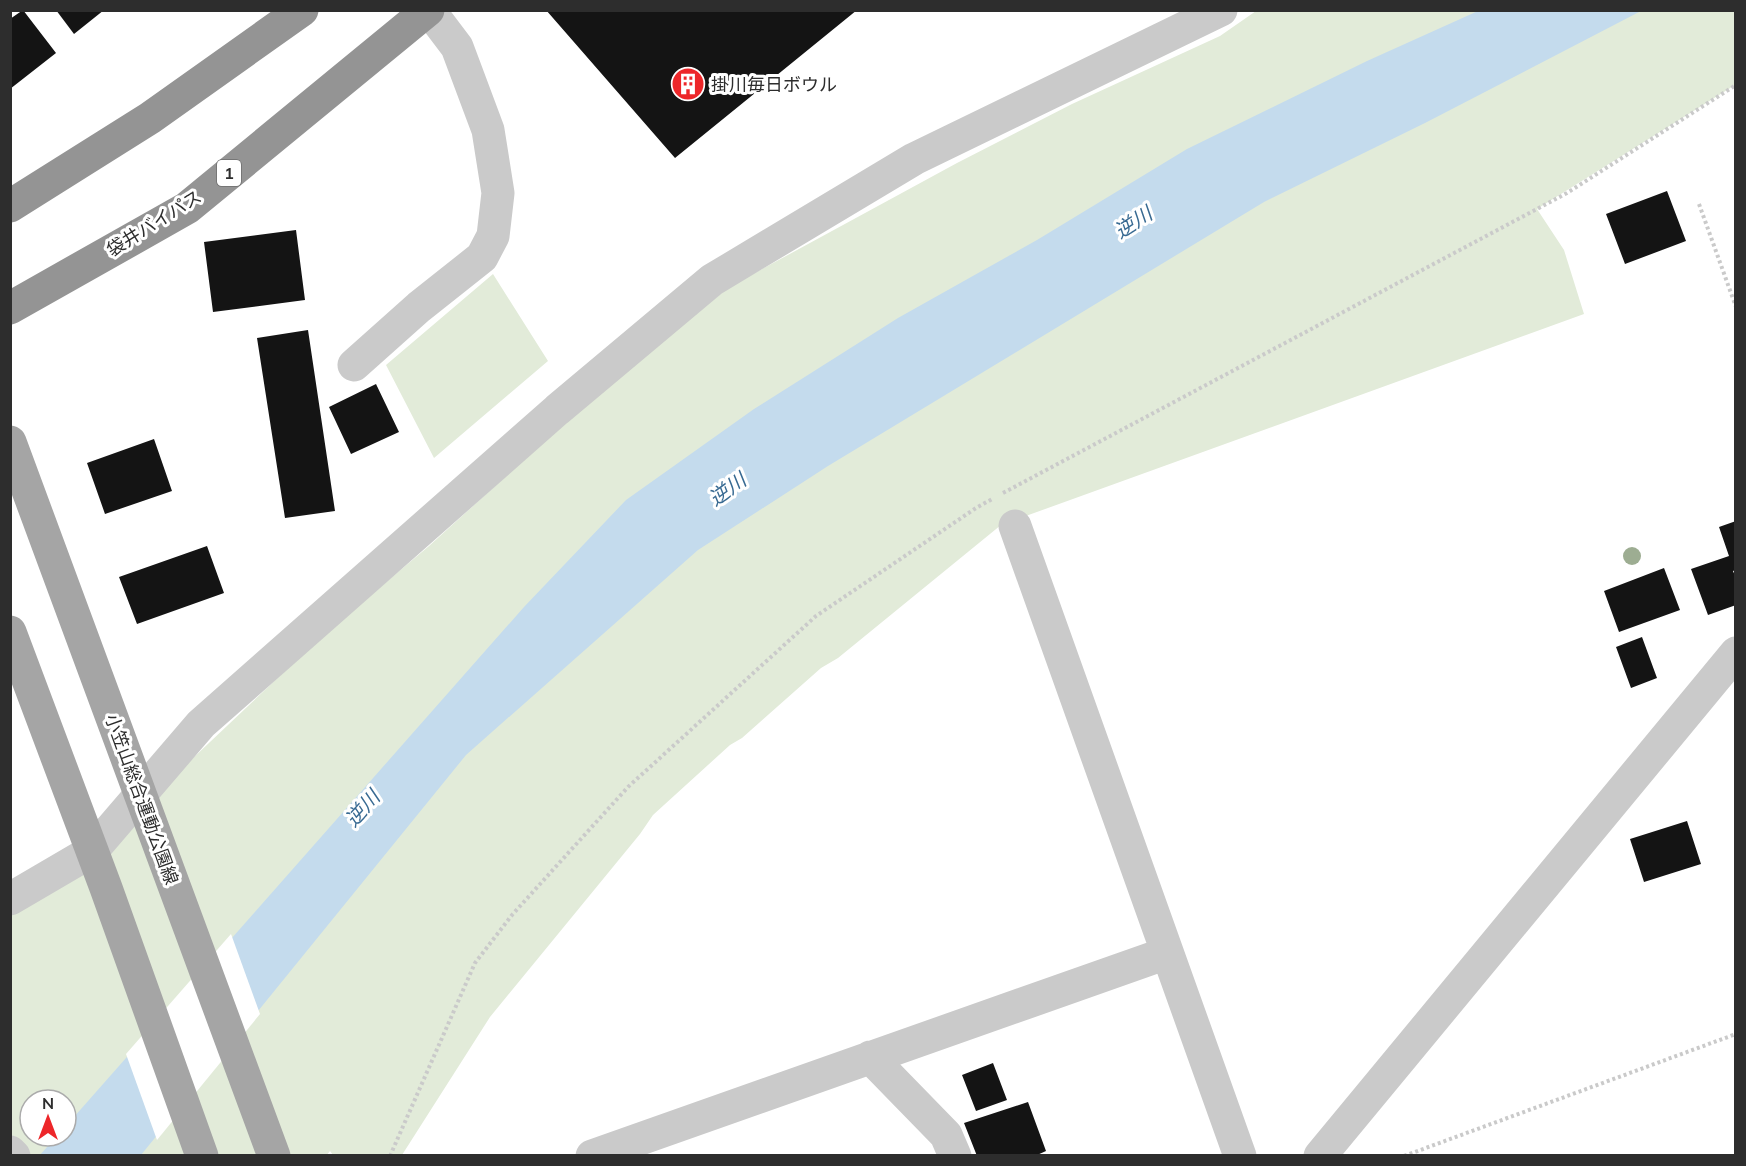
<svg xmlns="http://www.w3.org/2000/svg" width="1746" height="1166" font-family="Mulish,'Noto Sans JP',sans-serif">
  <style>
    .green { fill: #e2ebd9; fill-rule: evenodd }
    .water { fill: #c4dbed }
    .pier { fill: #fff }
    .building { fill: #141414 }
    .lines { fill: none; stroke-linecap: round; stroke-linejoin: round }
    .path { stroke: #cacaca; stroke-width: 4; stroke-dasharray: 3 3; stroke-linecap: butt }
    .minor { stroke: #cacaca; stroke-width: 33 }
    .major { stroke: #a5a5a5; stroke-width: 33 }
    .highway { stroke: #949494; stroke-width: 33 }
    .tree { fill: #9dad92 }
    .labels { text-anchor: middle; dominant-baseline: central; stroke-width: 6; stroke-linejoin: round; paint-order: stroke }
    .shield { fill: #fff; stroke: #6c6c6c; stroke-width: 1.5 }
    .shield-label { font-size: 16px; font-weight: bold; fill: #2d2d2d }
    .poi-label { font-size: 18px; fill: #2d2d2d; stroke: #fff; text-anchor: start }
    .street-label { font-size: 18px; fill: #2d2d2d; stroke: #fff }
    .water-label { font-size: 20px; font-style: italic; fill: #386a92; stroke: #fff }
  </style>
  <rect width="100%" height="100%" fill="#fff"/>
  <path class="green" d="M1256,11H1735V85L1537,209L1564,250L1584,314L1001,525L838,658L821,668L742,738L730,745L653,815L640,834L490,1017L402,1155H333L330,1151L326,1156L11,1155L10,897L173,777L322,636L429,546L582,407L729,287L957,163L1072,104L1220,36ZM30,1100H66V1136H30Z
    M493,274L548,361L434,458L386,365Z"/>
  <path class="water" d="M1478,11H1641L1425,123L1264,202L828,466L698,550L466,755L141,1155L39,1156L57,1136H66V1126L524,607L626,500L754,409L898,318L1037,240L1187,149L1367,61Z"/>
  <path class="pier" d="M231,934L260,1014L157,1140L126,1054Z"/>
  <path class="building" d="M23,10L56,53L10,89V19Z
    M56,10H104L74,34Z
    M546,10H857L675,158Z
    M1667,191L1686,241L1625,264L1606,214Z
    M296,230L305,300L213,312L204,242Z
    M308,330L335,511L285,518L257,338Z
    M376,384L399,432L351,454L329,407Z
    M154,439L172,491L105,514L87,463Z
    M1736,521V570L1733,571L1736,578V605L1708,615L1691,569L1729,556L1719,527Z
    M207,546L224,593L137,624L119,577Z
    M1664,568L1680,610L1619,632L1604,591Z
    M1642,637L1657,678L1631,688L1616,647Z
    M1687,821L1701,864L1644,882L1630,839Z
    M993,1063L1007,1100L976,1111L962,1075Z
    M1028,1102L1046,1151L1035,1156H977L964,1123Z"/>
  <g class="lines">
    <path class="path" d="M1699,204L1736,307
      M1003,493L1567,193L1736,85
      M390,1156L475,963L512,915L628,787L816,616L976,508L994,498
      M1404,1156L1736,1034"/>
    <path class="minor" d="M354,365L419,307L482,257L493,236L498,193L488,130L457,47L429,10
      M1015,526L1240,1156
      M10,899L92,851L201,724L557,410L712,280L914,159L1221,10
      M870,1057L946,1135L955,1156
      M10,1152L14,1156
      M592,1156L1167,953
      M1320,1156L1736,653"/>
    <path class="major" d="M10,442L274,1156
      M10,632L106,888L202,1156"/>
    <path class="highway" d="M10,206L150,118L302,10
      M10,308L187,208L428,10"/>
  </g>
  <circle class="tree" cx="1632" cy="556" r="9"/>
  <defs>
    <g id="building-disc" transform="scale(1.725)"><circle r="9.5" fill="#ed2629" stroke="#fff"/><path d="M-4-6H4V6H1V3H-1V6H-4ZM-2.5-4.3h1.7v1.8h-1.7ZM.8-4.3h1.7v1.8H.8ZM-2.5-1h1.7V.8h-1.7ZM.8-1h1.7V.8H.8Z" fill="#fff"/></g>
  </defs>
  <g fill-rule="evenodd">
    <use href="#building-disc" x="688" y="84"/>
  </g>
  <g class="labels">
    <rect class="shield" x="217" y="160" width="24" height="26" rx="4.5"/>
    <g class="shield-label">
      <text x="229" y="173">1</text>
    </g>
    <g class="poi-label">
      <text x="711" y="84">掛川毎日ボウル</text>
    </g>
    <g class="street-label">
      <text transform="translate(154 223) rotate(-32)">袋井バイパス</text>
      <text transform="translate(142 799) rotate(70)">小笠山総合運動公園線</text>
    </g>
    <g class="water-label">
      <text transform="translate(1133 222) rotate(-33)">逆川</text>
      <text transform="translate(727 489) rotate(-36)">逆川</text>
      <text transform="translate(362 808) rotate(-48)">逆川</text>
    </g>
  </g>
  <rect width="1746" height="1166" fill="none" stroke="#2d2d2d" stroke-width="24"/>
  <g transform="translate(48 1118)"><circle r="28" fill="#ffffff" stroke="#ababab" stroke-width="1.5"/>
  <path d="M0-4.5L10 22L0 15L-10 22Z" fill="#ed2629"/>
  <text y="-9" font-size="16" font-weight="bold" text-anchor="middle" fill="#2d2d2d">N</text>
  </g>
</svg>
